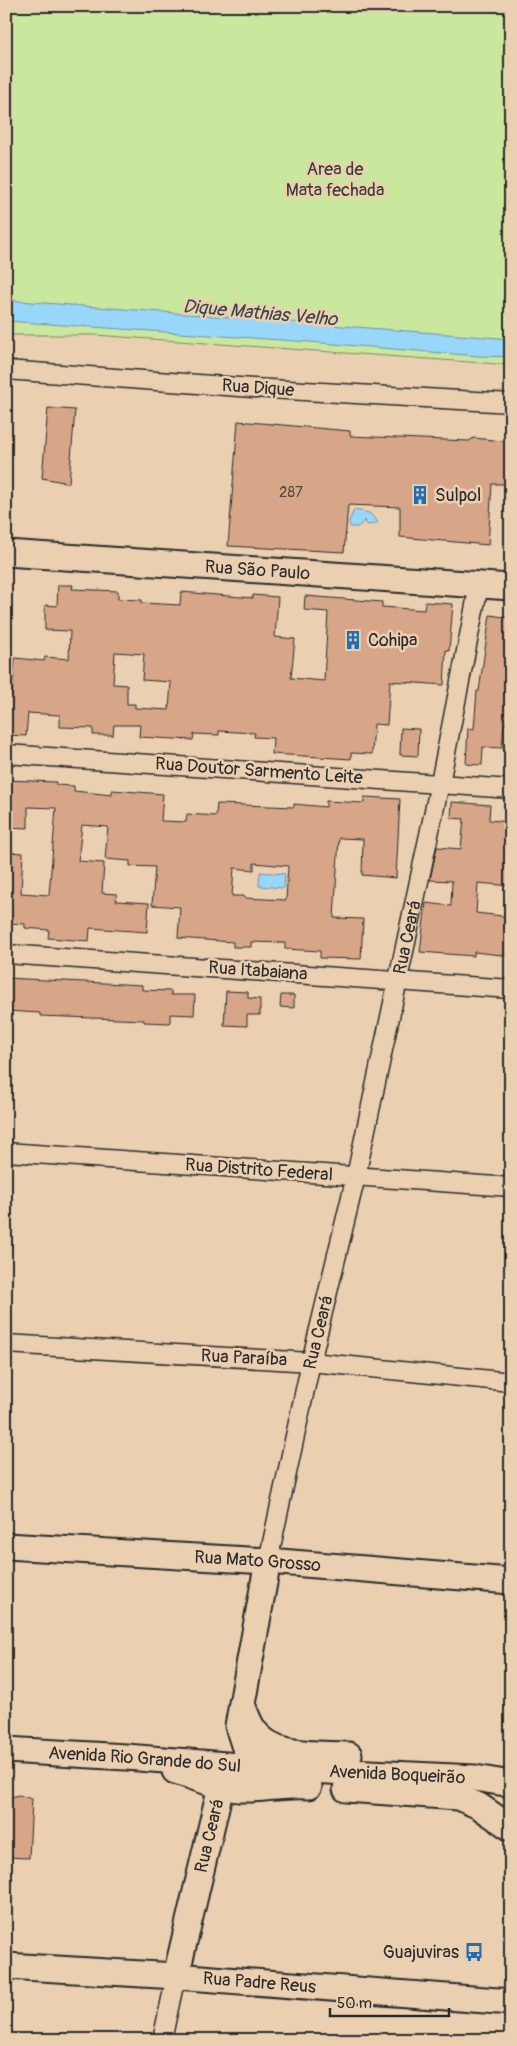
<svg xmlns="http://www.w3.org/2000/svg" width="517" height="2046" font-family="Pangolin,sans-serif">
  <style>
    .green { fill: #cae79e; stroke: #7a8964 }
    .water { fill: #99d7fa; stroke: #6d92a7 }
    .building { fill: #d7a689; stroke: #2b2b2b; fill-rule: evenodd }
    .lines { fill: none; stroke-linecap: round; stroke-linejoin: round }
    .street-casing { stroke: #2b2b2b; stroke-width: 21 }
    .secondary-casing { stroke: #2b2b2b; stroke-width: 29 }
    .street { stroke: #ebcfb1; stroke-width: 18 }
    .secondary { stroke: #ebcfb1; stroke-width: 25 }
    .labels { text-anchor: middle; dominant-baseline: central; stroke-width: 5; stroke-linejoin: round; paint-order: stroke }
    .number-label { font-size: 15px; fill: #564a42 }
    .park-label { font-size: 18px; fill: #3b3e36; stroke: #ebcfb1 }
    .street-label { font-size: 18px; fill: #2b2b2b; stroke: #ebcfb1 }
    .poi-label { font-size: 18px; fill: #2b2b2b; stroke: #ebcfb1; text-anchor: start }
    .water-label { font-size: 19px; font-style: italic; fill: #3c454a; stroke: #ebcfb1 }
  </style>
  <rect width="100%" height="100%" fill="#ebcfb1"/>
  <filter id="ink" filterUnits="userSpaceOnUse"><feTurbulence type="fractalNoise" baseFrequency=".02" numOctaves="2"/><feDisplacementMap in="SourceGraphic" scale="10" xChannelSelector="R" yChannelSelector="G"/><feConvolveMatrix kernelMatrix="1 2 1 2 8 2 1 2 1" color-interpolation-filters="sRGB"/></filter>
  <g filter="url(#ink)">
    <path class="green" d="M6,6H511V365L95,335H6Z"/>
    <path class="water" d="M6,300L511,339V357L478,356L310,342L6,321Z
      M354,510L369,513L378,522L369,525L366,524L365,520L358,527H350L349,522Z
      M260,872L285,874L284,888L259,886Z"/>
    <path class="building" d="M48,408L75,410L69,483L42,478Z
      M238,421L350,431V436L469,441L474,438L503,441L511,447V484H492L488,545L400,537V507L348,505L344,552L228,546Z
      M58,585H73L72,589L118,591V599L142,600V603L180,605L181,592L253,598V595L278,597L275,637L295,639L291,678L324,681L328,612L304,610L305,596L382,602V607L424,610L425,602L453,604L449,651L446,650L444,685L390,681L387,725L374,724L372,754L351,753V759L272,754L273,738L254,737L255,733L219,731V735L194,734L193,740L139,737L140,725H114L113,735H93V728L60,727V715L28,713L26,736L6,735V696H12L15,658L44,661L45,657L69,659L70,631L45,630V605L57,606ZM115,652L144,654L142,680L171,682L169,710L135,708V704H127V685L113,684Z
      M490,615L511,618V724H504L502,748L483,747L482,765L466,764L468,728L474,729L477,691H479Z
      M401,728L419,729L418,756L400,755Z
      M6,780L56,782V785L74,786V791L112,795V790L163,794L161,821L186,822L187,814L216,816L217,804L294,807V804L326,807V801L364,803V797L400,799L396,878L362,875L363,839L339,838L334,918L363,919L361,959L320,958V951L285,949V943L251,942V947H233V942L178,938L180,907L152,905L155,867L130,866V861L105,859L108,827L82,825L78,861L104,863L102,893L117,894L116,901L149,903L147,932L90,928L89,941L48,938L49,930L25,928V924L6,923V852L23,853L21,893L49,895L56,808L28,807V828L6,827ZM254,863L288,866L286,900L244,898V896H232L234,868L254,870Z
      M452,802L490,805L489,820L511,822V886L478,883L476,913L511,917V956L474,952V956L420,952L426,903L451,906L452,881L430,880L437,847L461,849L464,819L451,818Z
      M6,978L142,985V990L171,991V995H195L194,1015L170,1014V1023L144,1022V1020L40,1016V1013L6,1011Z
      M226,991L248,992V998L260,999V1015H247V1026L224,1025Z
      M281,995H294V1008L280,1007Z
      M19,1795L32,1799L29,1858L6,1857V1798Z"/>
    <g class="lines">
      <g class="street-casing">
        <g id="street">
          <path d="M6,370L253,388L511,403"/>
          <path d="M6,754L511,789"/>
          <path d="M6,954L511,989"/>
          <path d="M6,1152L511,1187"/>
          <path d="M6,1344L311,1362L511,1382"/>
          <path id="s1" d="M268,1561L311,1362L356,1176L440,783L479,585"/>
          <path d="M162,2040L176,1976"/>
        </g>
      </g>
      <g class="secondary-casing">
        <g id="secondary">
          <path id="s2" d="M6,553L511,587"/>
          <path id="s3" d="M6,1546L268,1561L511,1581"/>
          <path d="M242,1704C245,1712 248,1721 253,1729C273,1759 317,1753 349,1755"/>
          <path id="s4" d="M6,1750L126,1757L265,1768L475,1778L511,1784"/>
          <path d="M265,1768L244,1745L238,1726L268,1561"/>
          <path d="M175,1771C196,1777 216,1787 239,1789C262,1790 285,1784 309,1786"/>
          <path d="M346,1789L458,1797L479,1806L511,1828"/>
          <path id="s5" d="M6,1966L176,1976L511,2002"/>
          <path id="s6" d="M176,1976L221,1786L226,1779L231,1776"/>
        </g>
      </g>
      <use href="#street" class="street"/>
      <use href="#secondary" class="secondary"/>
    </g>
  </g>
  <defs>
    <g id="building-bare" transform="scale(1.5)"><path d="M-4-6H4V6H1V3H-1V6H-4ZM-2.5-4.3h1.7v1.8h-1.7ZM.8-4.3h1.7v1.8H.8ZM-2.5-1h1.7V.8h-1.7ZM.8-1h1.7V.8H.8Z" fill="#1f6fb2" stroke="#ebcfb1" stroke-width="2.5" paint-order="stroke"/></g>
    <g id="bus-bare" transform="scale(1.5)"><path d="M-5-6H5V4H4V6H2V4H-2V6H-4V4H-5ZM-3.5-4V0h7V-4ZM-3.5 1.2v1.5H-2V1.2ZM2 1.2v1.5H3.5V1.2Z" fill="#1f6fb2" stroke="#ebcfb1" stroke-width="2.5" paint-order="stroke"/></g>
  </defs>
  <g fill-rule="evenodd">
    <use href="#building-bare" x="420" y="495"/>
    <use href="#building-bare" x="353" y="640"/>
    <use href="#bus-bare" x="474" y="1952"/>
  </g>
  <g class="labels">
    <g class="number-label">
      <text x="291" y="492">287</text>
    </g>
    <g class="park-label">
      <text x="335" y="169">Area de<tspan x="335" dy="21">Mata fechada</tspan></text>
    </g>
    <g class="street-label">
      <text transform="translate(258 388) rotate(4)">Rua Dique</text>
      <text stroke="none"><textPath href="#s2" startOffset="252">Rua São Paulo</textPath></text>
      <text transform="translate(259 771) rotate(4)">Rua Doutor Sarmento Leite</text>
      <text stroke="none"><textPath href="#s1" startOffset="639">Rua Ceará</textPath></text>
      <text transform="translate(258 971) rotate(4)">Rua Itabaiana</text>
      <text transform="translate(259 1170) rotate(4)">Rua Distrito Federal</text>
      <text stroke="none"><textPath href="#s1" startOffset="234">Rua Ceará</textPath></text>
      <text transform="translate(244 1358) rotate(3)">Rua Paraíba</text>
      <text stroke="none"><textPath href="#s3" startOffset="252">Rua Mato Grosso</textPath></text>
      <text stroke="none"><textPath href="#s4" startOffset="139">Avenida Rio Grande do Sul</textPath></text>
      <text stroke="none"><textPath href="#s4" startOffset="392">Avenida Boqueirão</textPath></text>
      <text stroke="none"><textPath href="#s6" startOffset="144">Rua Ceará</textPath></text>
      <text stroke="none"><textPath href="#s5" startOffset="254">Rua Padre Reus</textPath></text>
    </g>
    <g class="poi-label">
      <text x="435" y="495">Sulpol</text>
      <text x="368" y="640">Cohipa</text>
      <text x="459" y="1952" text-anchor="end">Guajuviras</text>
    </g>
    <g class="water-label">
      <text transform="translate(260 313) rotate(5)">Dique Mathias Velho</text>
    </g>
  </g>
  <rect width="517" height="2046" fill="none" stroke="#ebcfb1" stroke-width="25"/>
  <rect x="12" y="12" width="492" height="2021" fill="none" stroke="#2b2b2b" stroke-width="2" filter="url(#ink)"/>
  <path d="M330 2008v8h119v-8" fill="none" stroke="#2b2b2b" stroke-width="2.5"/>
  <text x="337" y="2008" font-size="15" fill="#2b2b2b" stroke="#ebcfb1" stroke-width="4" paint-order="stroke">50 m</text>
</svg>
